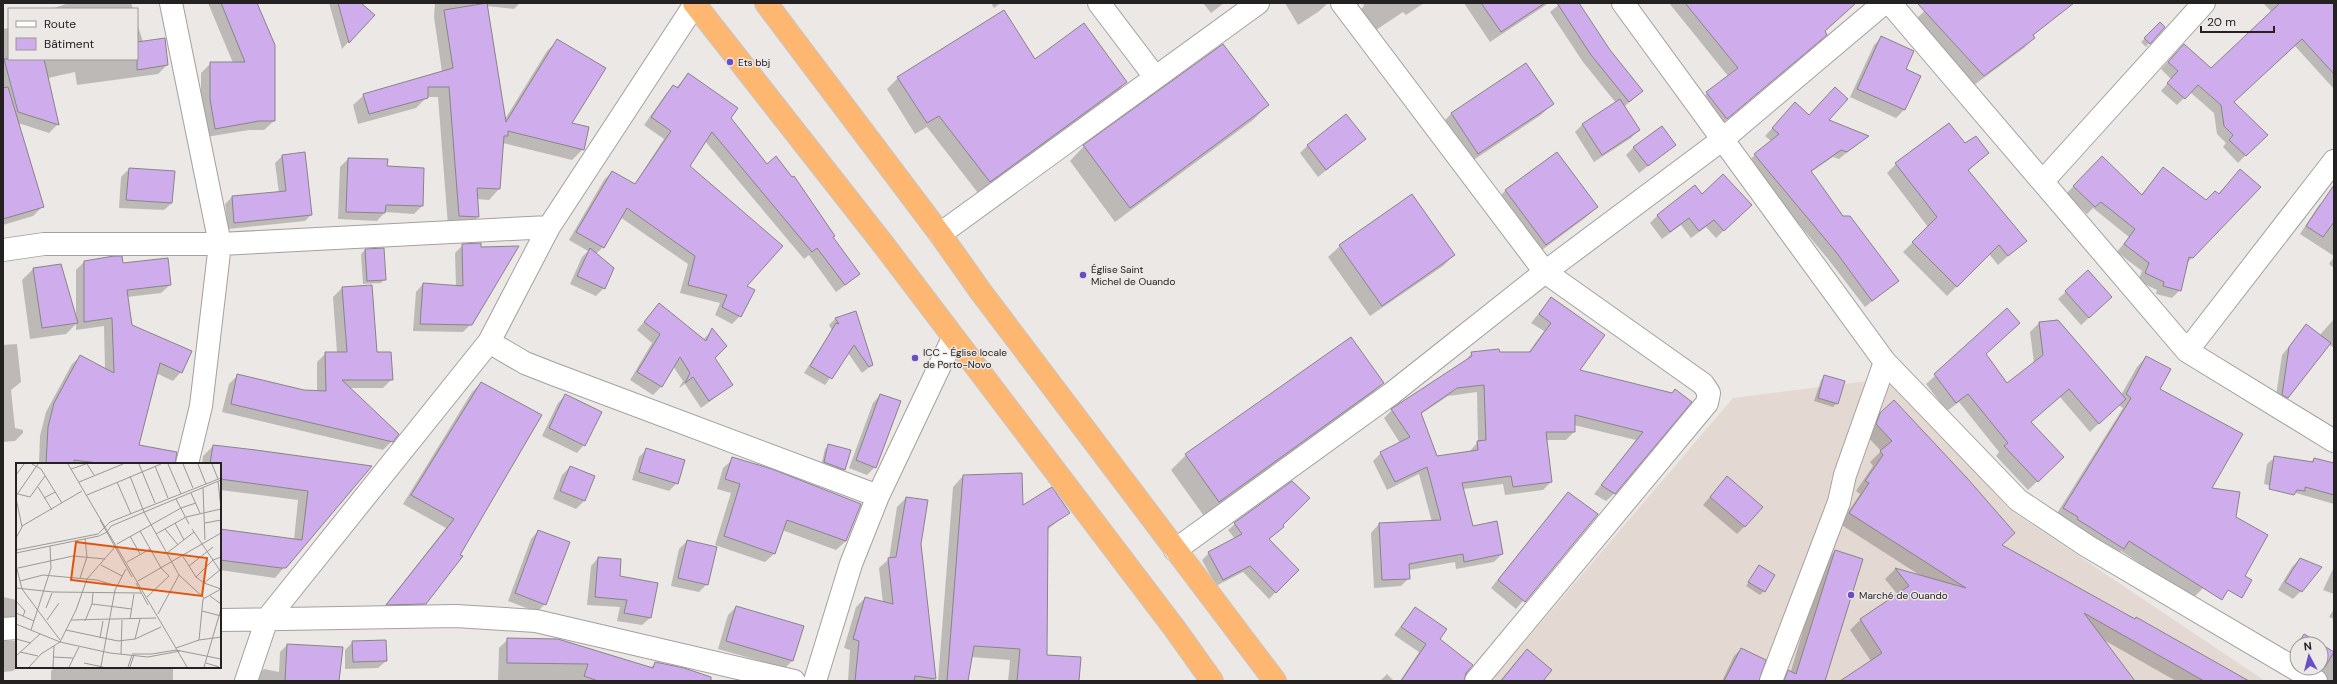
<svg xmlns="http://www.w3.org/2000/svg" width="2337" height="684" font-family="'DM Sans',sans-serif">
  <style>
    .built { fill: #e4d9d2 }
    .shadow { fill: #0003; fill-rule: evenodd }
    .building { fill: #cfaceb; stroke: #878588; fill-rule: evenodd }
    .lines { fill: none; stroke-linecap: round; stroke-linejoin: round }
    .minor-casing { stroke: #a4a09e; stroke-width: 24 }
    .highway-casing { stroke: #c6c5c5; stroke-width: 24 }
    .minor { stroke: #fff; stroke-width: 22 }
    .highway { stroke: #feb771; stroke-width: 22 }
    .poi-dot { fill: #6a4ec7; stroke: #ece8e5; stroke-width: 1.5 }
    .labels { text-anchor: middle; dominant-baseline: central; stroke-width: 3; stroke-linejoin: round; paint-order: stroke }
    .poi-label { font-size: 10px; fill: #232121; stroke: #ece8e5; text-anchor: start }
    .inset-road { fill: none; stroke: #9c9897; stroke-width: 1 }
    .view { fill: #de560d; fill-opacity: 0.15; stroke: #de560d; stroke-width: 2 }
    .inset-edge { fill: none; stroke: #232121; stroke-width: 2 }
  </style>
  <rect width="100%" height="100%" fill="#ece8e5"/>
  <path class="built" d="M1891,378L2009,509L2265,681H1491L1733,398Z"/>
  <path class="shadow" d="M69,3H131L133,9H51Z
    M208,3H256L274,121L264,130H249L206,137L201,109V73L211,63H233Z
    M329,3H360L373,15L342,49Z
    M435,3H520L514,9L487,6L505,119L547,51L558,40L570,124L583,149L572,160L503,143L499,189L489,200L476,199L478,217L467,227L448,226L438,97H427L416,108L358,124L353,105L364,95L442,72L434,17Z
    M991,3H1001L994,8Z
    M1203,3H1224L1211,13Z
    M1285,3H1327V4L1318,12L1298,25Z
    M1363,3H1424L1406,15L1403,12L1376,30L1361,9L1364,6Z
    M1464,3H1549L1490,42Z
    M1561,3H1578L1610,50L1642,91L1624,107L1639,130L1631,138L1594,162L1575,132L1583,124L1616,103L1583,62L1550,12Z
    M1669,3H1855L1824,32L1826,35L1817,43L1718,127L1698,101L1728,76Z
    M1933,3H2073L2032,36L2034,38L2024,48L1974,85L1915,20Z
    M2263,3H2334V89L2295,46L2233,102L2266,135L2238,163L2223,147L2226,143L2217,134L2214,113L2190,92L2177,105L2161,91L2171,79L2161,69L2177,52L2211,69L2272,12Z
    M137,23L143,42L167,65L158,74L77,85L75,72L48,78L58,124L49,133L18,123L43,206L33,216L3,225V29L9,28V59H137Z
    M2160,24L2149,43L2146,47L2141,42Z
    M1882,37L1905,69L1919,76L1904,110L1896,118L1850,97L1874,45Z
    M1035,60L1126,82L1115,94L978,193L927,127L915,134L887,89L898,78Z
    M1526,64L1552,104L1541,115L1466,165L1440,125L1451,114Z
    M688,74L730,119L767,165L832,238L859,274L851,281L836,292L809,255L804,259L705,141L689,166L745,287L740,316L732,324L715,315L720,303L680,293L688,264L620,217L603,247L596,254L604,288L596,296L570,284L582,257L588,251L569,240L604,180L612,172L634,185L664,139L644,125L666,94L674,86L676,88Z
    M1268,105L1253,120L1115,222L1070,161L1084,146Z
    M1788,111L1827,120L1867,136L1839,159L1833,157L1811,172L1842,217L1898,281L1865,307L1828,259L1747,162L1771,141L1765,136Z
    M1365,139L1318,177L1300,153L1308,145Z
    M1675,145L1639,173L1626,155L1634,147Z
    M1965,145L1988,153L1968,171L2025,241L1998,265L1989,254L1947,296L1903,252L1928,227L1887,173L1896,164Z
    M1557,153L1597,207L1585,218L1534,256L1494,202L1505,191Z
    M282,156L311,215L305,221L228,229L225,204L232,197L279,193L275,163Z
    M2102,157L2141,195L2163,169L2206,202L2218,194L2240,170L2259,187L2187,263L2180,290L2172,298L2156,294L2157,290L2138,281L2142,271L2117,252L2129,237L2093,208L2087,214L2066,194Z
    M348,159L422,206L414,214L385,212L377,221L338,219L340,167Z
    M129,169L172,203L164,210L119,208L121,177Z
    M2334,191V256L2300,234L2319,205Z
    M1702,196L1743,212L1716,238L1706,227L1691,238L1681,225L1662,239L1650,223L1658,215Z
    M463,245L471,324L463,332L413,331L416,292L423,284L456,286L455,253Z
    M1340,246L1454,255L1443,266L1370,316L1328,257Z
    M365,250L385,279L381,283L363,284L361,254Z
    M2334,257V268L2329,264Z
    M84,262L122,264L170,285L161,293L127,297L131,326L181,372L173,381L156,373L137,446L152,464H39L40,436L46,412L72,364L81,356L105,369L104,326L76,330V324L66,334L30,339L22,280L33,269L76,316V270Z
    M2087,272L2103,305L2081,325L2058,299Z
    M371,286L376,353L392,379L383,388H349L392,441L383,450L222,412L229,384L238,375L304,391L317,392V362L326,353H337L333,297L342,288Z
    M1551,298L1578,371L1672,393L1615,493L1606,501L1594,494L1636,440L1574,425V432L1566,440H1546L1551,482L1543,490L1505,495L1503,484L1463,489L1473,527L1502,554L1494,562L1456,569L1455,562L1409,570V578L1401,586L1374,588L1371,533L1379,524L1432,522L1419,474L1387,490L1373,461L1381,453L1400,443L1384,418L1392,410L1464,362L1472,353H1528L1544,331L1531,323ZM1477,392L1478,442L1469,452L1436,457L1421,414L1448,396Z
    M659,304L703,340L712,330L713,358L732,385L701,408L685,384L679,388L683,381L673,366L661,387L653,395L630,380L652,343L637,330Z
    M2006,310L1985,354L2006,384L2034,363L2030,332L2039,323L2121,395L2137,367L2146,357L2158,389L2210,489L2207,579L2203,588L2193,598L2121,551L2114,558L2054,518L2123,408L2118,405L2090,432L2060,397L2030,422L2054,466L2028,490L1996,456L1999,452L1959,402L1947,411L1926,384Z
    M855,313L872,365L862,373L848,353L825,385L804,373L832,330L829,325L835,319Z
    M2334,319V348L2329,344L2287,398L2280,405L2275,403L2282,355L2306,326L2319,336Z
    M1350,338L1383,383L1368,398L1204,516L1171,470L1186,455Z
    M17,344L21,382L11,390L15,428L23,430V433L15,441L3,442V345Z
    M1825,376L1837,403L1833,407L1814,401L1821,380Z
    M481,383L540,416L425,603L416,613H379L446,528L403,504L472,392Z
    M880,395L875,467L867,475L849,468L873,403Z
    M565,396L584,445L577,453L542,436L558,403Z
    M1881,414L2001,545L2134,620L2249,681H2176L2102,639L2133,681H1845L1871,661L1850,630L1860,620L1898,595L1885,579L1895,569L1921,576L1840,524L1860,494L1856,491L1873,466L1870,462L1881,451L1866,435L1870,425Z
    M213,446L370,466L275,578L220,570V530L294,540L298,500L220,490V464H202L203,456Z
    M829,446L850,451L844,470L841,474L821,466L825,449Z
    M647,449L677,483L669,491L632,480L639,457Z
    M2274,458L2311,462L2314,459L2334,464V504L2264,484L2267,464Z
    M733,459L860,505L846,541L836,550L782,530L775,553L765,562L715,545L731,493L717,489L723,468Z
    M570,467L593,477L584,501L576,509L553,499L562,475Z
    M963,476L1022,507L1069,512L1047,530L1046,656L1078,681H1008L1010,660L971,657L967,681H938L953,487Z
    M1720,485L1745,526L1737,534L1703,505Z
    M1568,493L1597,514L1516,609L1491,588Z
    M906,498L920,544L935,679L933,681H848L850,650L844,648L856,607L865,598L883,603L879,568L889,559L897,507Z
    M1235,524L1283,527L1269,539L1298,570L1269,599L1243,572L1216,586L1202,560L1209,553L1235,539L1228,530Z
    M538,531L545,604L537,612L508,601L531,539Z
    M687,541L707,584L699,592L671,586L679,549Z
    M1835,551L1862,559L1825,681H1788L1823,563Z
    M598,558L619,576L650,618L642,625L617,621L620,607L587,605L591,566Z
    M2300,559L2301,591L2293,599L2278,590L2292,567Z
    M1759,567L1764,591L1760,595L1746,586Z
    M2334,567V594L2323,590Z
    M3,597L17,600V618L3,624Z
    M736,607L793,660L785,668L718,649L728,615Z
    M1415,608L1438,639L1472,665L1463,681H1400L1419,652L1394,635Z
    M2334,609V619L2329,617Z
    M2304,635L2319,644H2297V661L2290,656L2298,641Z
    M508,639L650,668L656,663L706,681H498L499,648Z
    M3,641H17L18,667L13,671L3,672Z
    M353,642L386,661L378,668L345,669V650Z
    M287,645L338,681H255L257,676L264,669L279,672L280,652Z
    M2321,645L2334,653V681H2330L2309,668H2321Z
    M1741,649L1759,681H1722L1734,656Z
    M1527,650L1541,681H1500L1519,658Z
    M55,667H173V681H51V671Z
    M1387,674L1394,681H1380Z"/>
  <path class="building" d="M221,3H257L275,45V121H259L215,129L210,99V62H245Z
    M338,3H361L375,15L349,43Z
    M487,3L506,122L557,39L606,68L572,123L589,127L584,150L508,131V136H504L500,189L477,188L479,217L459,216L449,87H428V98L369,114L363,94L453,68L444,10Z
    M1481,3H1545L1501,32Z
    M1557,3H1579L1610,50L1643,91L1629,102L1591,55Z
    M1685,3H1856L1825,31L1827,35L1727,119L1706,92L1738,68Z
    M1917,3H2074L2033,35L2035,38L1984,76Z
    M2280,3H2334V74L2302,39L2234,102L2268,135L2246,156L2229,140L2233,135L2224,126L2221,105L2198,85L2185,99L2167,83L2178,71L2168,62L2184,44L2211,68Z
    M1004,10L1035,59L1084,23L1127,82L990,182L939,116L927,123L897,77Z
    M2160,22L2165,27L2150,44L2144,38Z
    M1881,36L1914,51L1906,69L1921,76L1905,110L1857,89Z
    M165,38L168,65L137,70V42Z
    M1223,44L1269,105L1130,208L1083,145Z
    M4,59H44L59,125L18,112Z
    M1526,63L1554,104L1478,154L1451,113Z
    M688,73L738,108L731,118L767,164L776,156L792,177L794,176L835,236L833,237L860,274L845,285L817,248L812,252L712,132L690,166L783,246L747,286L755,290L741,317L722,307L727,295L688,285L695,256L627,208L604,248L576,232L612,171L635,184L671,131L651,117L673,85L678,88Z
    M8,87L44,207L3,219V88Z
    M1835,87L1848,99L1829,120L1869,136L1847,152L1841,150L1811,171L1843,216H1850L1899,281L1872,301L1836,252L1754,154L1779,134L1772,128L1795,102L1809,115Z
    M1620,99L1640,130L1602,155L1582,124Z
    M1346,114L1366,139L1326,170L1307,145Z
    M1949,123L1965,143L1976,136L1989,153L1968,170L2027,241L2008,256L1999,245L1957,287L1912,242L1937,217L1895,163Z
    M1662,126L1676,145L1648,166L1633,147Z
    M305,152L312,215L234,223L232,196L286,191L282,155Z
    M1557,152L1598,207L1546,245L1505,190Z
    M2102,156L2142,195L2163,167L2206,200L2215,191L2219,194L2240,169L2261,187L2193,258L2189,257L2181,291L2163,286L2164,282L2145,273L2149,263L2124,244L2135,229L2101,202L2095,207L2073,186Z
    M348,158L388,159L387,166L424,168L423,206L386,205L385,213L346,212Z
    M129,168L175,171L172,203L126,200Z
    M1723,174L1752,205L1724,231L1714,220L1699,231L1689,218L1670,232L1657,215L1695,185L1702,194Z
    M2334,185V222L2323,237L2306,226Z
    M1412,194L1455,255L1382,306L1339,245Z
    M481,243V247L519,246L472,325L420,324L423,283L463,286L462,244Z
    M384,248L386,280L367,281L365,249Z
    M590,248L614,268L605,289L577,276Z
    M114,256H122L123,263L168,258L171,285L127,290L132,325L192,351L182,373L160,363L139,445L177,452L175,464H106L74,460V464H46L48,427L54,403L80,355L114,373L112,318L84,322V261Z
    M61,264L78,323L42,328L33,268Z
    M2088,270L2112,297L2089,318L2065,291Z
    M372,285L377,352H391L393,380H342L399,434L393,442L231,404L237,374L304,390L326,391L325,352H347L342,287Z
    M1551,297L1605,335L1580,370L1672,393L1675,389L1692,402L1615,494L1601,485L1643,432L1575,415V432H1546L1552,482L1513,487L1511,476L1462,483L1473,526L1497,521L1503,554L1464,562L1463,554L1409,564L1410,579L1382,580L1379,523L1441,520L1427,467L1395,482L1380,452L1410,437L1391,409L1472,356L1471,352L1499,349L1500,352H1530L1551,323L1539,314ZM1484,385L1486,440L1477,441L1478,450L1437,456L1421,413L1457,388Z
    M659,303L706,341L712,328L727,346L715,358L733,385L709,401L693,377L685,383L690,373L680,357L662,387L637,372L660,334L644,322Z
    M2007,308L2020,323L1986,354L2007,383L2043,355L2039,322L2058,320L2126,399L2099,424L2069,389L2031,422L2064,457L2038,482L2004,446L2008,443L1968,394L1956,403L1934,374Z
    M856,311L873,365L869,367L854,345L832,379L810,366L836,323L839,324L835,318Z
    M2306,324L2331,343L2288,398L2282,395L2289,347Z
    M1351,337L1384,383L1219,502L1185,454Z
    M2146,356L2171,369L2160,389L2243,434L2212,488L2240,492L2236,517L2268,535L2245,576L2252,580L2242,598L2228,590L2222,600L2129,541L2124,549L2077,519L2078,517L2063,508L2131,398L2126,394Z
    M1824,375L1845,381L1838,404L1818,398Z
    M481,382L542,415L460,555L463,556L426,604L386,605L454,519L411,495Z
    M565,394L602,412L585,446L549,428Z
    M880,394L901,401L876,468L856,460Z
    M1894,400L1967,478L2015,533L2002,545L2135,619L2136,617L2249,681H2204L2084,613L2135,681H1840L1882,653L1860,619L1909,586L1895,568L1966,588L1849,513L1869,483L1865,481L1883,455L1880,451L1892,441L1876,424L1880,413Z
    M828,444L851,450L845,470L824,462Z
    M213,445L256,450L372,466L286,568H281L220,560V529L302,540L308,491L220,479V464H210Z
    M646,448L685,460L678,484L639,472Z
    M2274,456L2313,462L2314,458L2334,463V495L2305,487V491L2297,490L2294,495L2269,489Z
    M732,457L772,469L861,504L846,541L787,520L775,554L724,536L740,484L725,479Z
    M570,466L595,476L585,501L560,491Z
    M1022,473L1023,505L1052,487L1070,513L1048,527L1047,655L1081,657L1079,681H1017L1020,649L974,646L968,681H947L963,475Z
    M1727,476L1763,507L1745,527L1710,497Z
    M1292,481L1310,498L1283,525L1284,527L1269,539L1299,570L1276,593L1250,566L1223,580L1208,552L1242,534L1234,523Z
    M1568,492L1598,514L1525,602L1498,580Z
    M906,497L928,500L921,544L936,679L915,676L914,681H855L859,641L853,639L865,597L893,604L888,558L896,557Z
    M538,530L570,542L546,605L515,593Z
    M687,540L717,547L708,585L678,578Z
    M1835,550L1863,559L1825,681H1784L1788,670L1796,674Z
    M598,557L621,559L620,576L658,583L651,618L624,613L627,600L595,597Z
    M2300,558L2322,567L2302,592L2285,582Z
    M1759,565L1775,575L1765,592L1748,582Z
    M736,606L804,626L793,661L726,641Z
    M1415,607L1447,629L1440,639L1473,665L1466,673L1464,681H1401L1426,644L1401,627Z
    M2304,634L2321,644H2298Z
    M507,638L558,639L653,668L655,662L684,668L711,677V681H598L584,676L588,664L507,663Z
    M386,640L387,661L353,662L352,641Z
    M287,644L343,647L339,681H285Z
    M2321,644L2334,652L2325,667L2321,665Z
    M1741,648L1766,660L1759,681H1724Z
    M1527,649L1552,670L1543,681H1501Z"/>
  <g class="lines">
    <g class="minor-casing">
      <path id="minor" d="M171,3L220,244L201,406L187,464
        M1099,3L1155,77
        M1342,3L1545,272L1703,384L1709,393L1707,403L1476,681
        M1623,3L1885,362L2018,500L2087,546L2316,681
        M1890,3L2187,351L2334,441
        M2043,181L2204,3
        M940,234L1258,3
        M3,250L44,244H220L549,227
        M489,342L525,363L553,374L878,496
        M2187,351L2334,161
        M1175,550L1391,394L1545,272L1723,139L1884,3
        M220,620L456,616L536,621L794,681
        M3,629L17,628
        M246,681L267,619L489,342L549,227L695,4
        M815,681L851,564L878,496L953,338
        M1771,681L1839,502L1845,475L1885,362"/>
    </g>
    <g class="highway-casing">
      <path id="highway" d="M694,3L883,244L1175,629L1212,681
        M766,3L940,234L981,292L1275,681"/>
    </g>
    <use href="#minor" class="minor"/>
    <use href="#highway" class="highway"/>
  </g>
  <g class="poi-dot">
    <circle cx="730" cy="62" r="4"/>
    <circle cx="1083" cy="275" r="4"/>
    <circle cx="915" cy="358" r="4"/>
    <circle cx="1851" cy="595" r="4"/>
  </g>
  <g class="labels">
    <g class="poi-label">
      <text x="738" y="62">Ets bbj</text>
      <text x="1091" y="269">Église Saint<tspan x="1091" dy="12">Michel de Ouando</tspan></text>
      <text x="923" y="352">ICC - Église locale<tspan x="923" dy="12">de Porto-Novo</tspan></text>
      <text x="1859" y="595">Marché de Ouando</text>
    </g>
  </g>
  <g transform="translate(16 463)">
    <rect width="205" height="205" fill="#ece8e5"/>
    <path class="inset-road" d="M16,1L25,6L46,40M52,1L171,204M71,1L78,12M123,1L139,40M152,1L165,31M167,1L177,25M182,1L190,21M196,1L202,16M139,3L152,35M55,6L70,1M0,12L8,1M114,13L128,49L163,112L188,135M202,18L205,46M63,19L107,1M101,19L115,51M22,24L36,47M187,25L189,77M175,30L184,50M2,31L14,34L29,13M71,32L145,1M0,33L22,1M0,35L6,64L0,75M28,35L39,29M160,36L173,61M84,57L116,114M159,60L168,77M189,60L205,57M6,63L66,28M149,66L162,82M176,66L205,109M124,68L145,105L153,113L131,134M140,71L170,54L205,46M114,73L124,91M101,81L165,45L180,40M0,87L82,71L94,59L205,15M0,90L83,73L91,69L95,63L205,17M151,90L178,69M166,92L180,114L188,120L205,126M111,99L134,86M0,102L6,126L44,177M85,102L106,113M173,103L197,84M2,105L57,93L89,96M180,114L197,97L205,94M64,115L71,94L69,76M4,118L27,112L81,117L101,123M122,118L205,70M120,120L132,142M188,120L205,106M0,125L37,129L125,130M194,133L205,141M0,138L9,148L7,153M76,141L116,146M30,145L36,130M186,148L205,153M0,150L18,158M142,151L163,112M114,156L118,131M31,157L43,140M55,157L140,155M69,158L76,141L77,130M0,161L44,179L94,190L132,194L164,188M15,167L35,105L34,83M50,167L102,178L119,176L145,164M84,175L87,158M0,176L15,180M119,176L124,156M183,177L187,136L205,126M160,185L183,177L205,174M4,189L22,193M105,191L106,157M116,191H136L160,187L205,196M0,193L24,171M37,194L57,195M68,200L87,204M190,200L203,204M85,203L99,127L110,106M13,204L25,191L44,179L60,147L71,116L99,84M37,204L38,183M53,204L63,184M112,204L116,192M114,204L118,192M188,204L205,146"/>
    <path class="view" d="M60,79L191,95L186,133L55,117Z"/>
    <rect width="205" height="205" class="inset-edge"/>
  </g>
  <rect width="2337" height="684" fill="none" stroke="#232121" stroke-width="8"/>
  <rect x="8" y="8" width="130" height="52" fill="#ece8e5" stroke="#9c9897"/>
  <rect x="16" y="21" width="20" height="6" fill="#ffffff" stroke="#9c9897"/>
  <text x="44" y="28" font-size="12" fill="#232121">Route</text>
  <rect x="16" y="38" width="20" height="12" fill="#cfaceb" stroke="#9c9897"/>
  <text x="44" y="48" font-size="12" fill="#232121">Bâtiment</text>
  <g transform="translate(2309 656) rotate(353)"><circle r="19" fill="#ece8e5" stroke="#9c9897"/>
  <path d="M0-3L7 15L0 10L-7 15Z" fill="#6a4ec7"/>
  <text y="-6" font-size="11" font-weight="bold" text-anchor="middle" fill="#232121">N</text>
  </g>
  <path d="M2201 26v6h73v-6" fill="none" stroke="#232121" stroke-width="2"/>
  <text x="2207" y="26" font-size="12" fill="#232121" stroke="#ece8e5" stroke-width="3" paint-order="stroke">20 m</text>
</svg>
